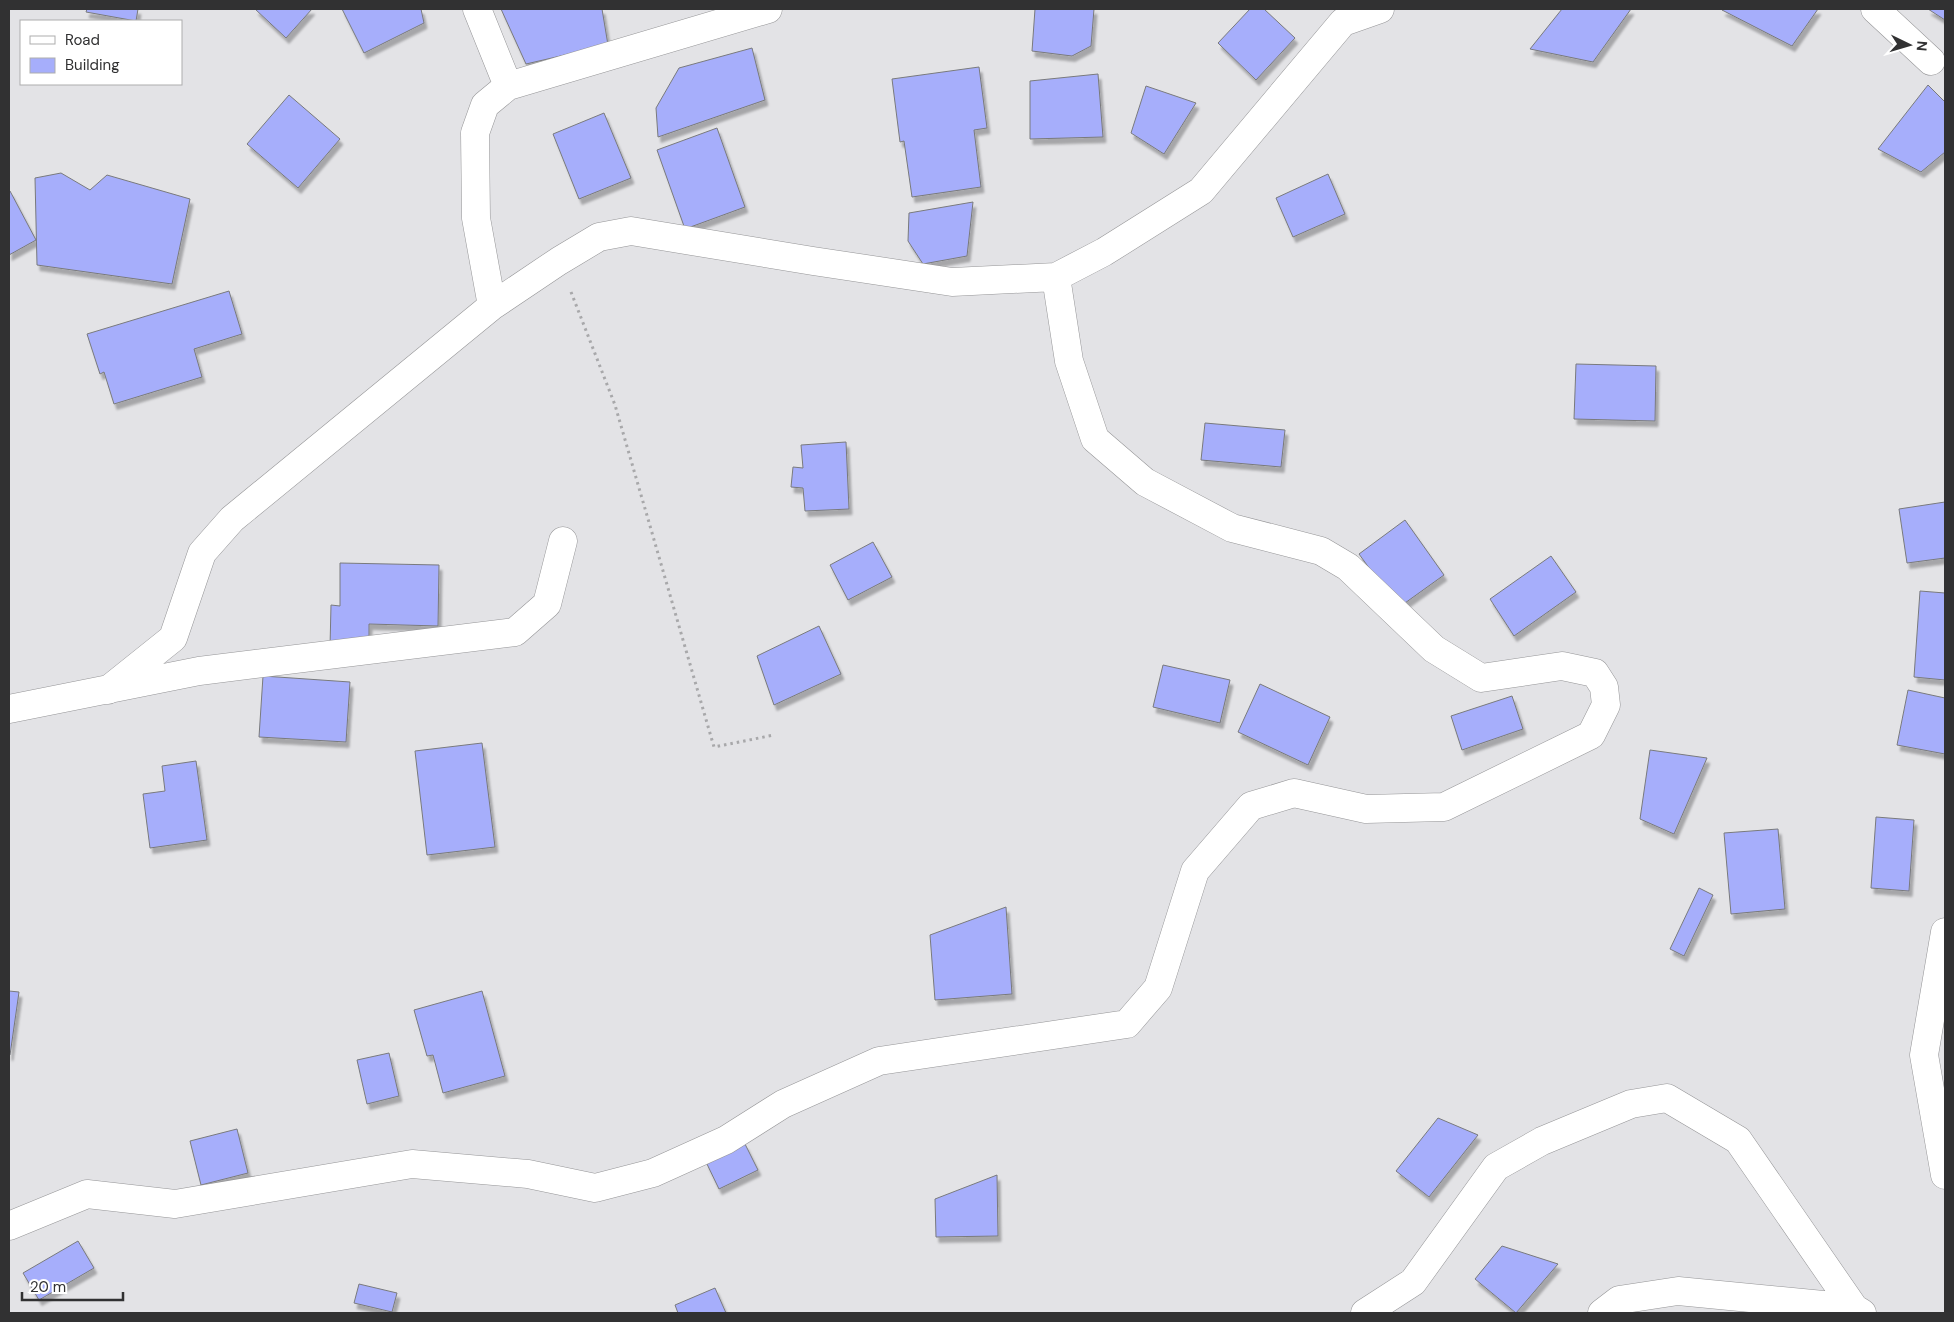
<svg xmlns="http://www.w3.org/2000/svg" width="1954" height="1322" font-family="'DM Sans',sans-serif">
  <style>
    .building { fill: #a6aefb; stroke: #797a7c; filter: url(#shadow) }
    .lines { fill: none; stroke-linecap: round; stroke-linejoin: round }
    .minor-casing { stroke: #959597; stroke-width: 29 }
    .path { stroke: #a8a8aa; stroke-width: 3; stroke-dasharray: 2.5 4; stroke-linecap: butt }
    .minor { stroke: #fff; stroke-width: 28 }
  </style>
  <defs>
    <filter id="shadow"><feDropShadow dx="3" dy="5.5" stdDeviation="1" flood-color="#0004"/></filter>
  </defs>
  <rect width="100%" height="100%" fill="#e3e3e6"/>
  <path class="building" d="M87,9H138L136,21L86,12Z
    M255,9H312L286,38Z
    M342,9H421L424,23L364,53Z
    M501,9H602L608,45L526,64Z
    M1035,9H1094L1091,46L1072,56L1032,51Z
    M1250,9H1264L1295,38L1256,80L1218,43Z
    M1562,9H1631L1593,62L1530,49Z
    M1725,9H1818L1792,46L1722,10Z
    M1928,9H1945V20Z
    M752,48L765,100L658,137L656,108L679,68Z
    M979,67L987,128L974,130L981,187L912,197L904,141L900,142L892,79Z
    M1098,74L1103,137L1030,139V81Z
    M1928,85L1945,102V152L1921,172L1878,149Z
    M1146,86L1196,103L1164,154L1131,133Z
    M289,95L340,139L298,188L247,144Z
    M604,113L631,178L579,199L553,134Z
    M717,128L745,207L685,229L657,150Z
    M61,173L90,190L107,175L190,199L172,284L37,265L35,178Z
    M1328,174L1345,214L1293,237L1276,198Z
    M10,191L36,240L9,255V192Z
    M973,202L967,256L923,264L908,241L909,213Z
    M229,291L242,334L194,349L202,377L114,404L104,372L100,374L87,334Z
    M1576,364L1656,366L1655,421L1574,419Z
    M1205,423L1285,430L1281,467L1201,460Z
    M846,442L849,509L805,511L803,488L791,487L793,467L803,468L801,445Z
    M1945,502V558L1907,563L1899,509Z
    M1405,520L1444,575L1398,608L1359,554Z
    M873,542L892,577L848,600L830,565Z
    M1551,556L1576,592L1514,636L1490,599Z
    M340,563L439,565L438,626L369,624V648L330,647L331,605L340,606Z
    M1920,591L1945,593V680L1914,677Z
    M819,626L841,674L774,705L757,656Z
    M1163,665L1230,680L1220,723L1153,707Z
    M263,676L350,682L346,742L259,737Z
    M1260,684L1330,717L1308,765L1238,732Z
    M1908,690L1945,698V754L1897,745Z
    M1512,696L1523,729L1462,750L1451,716Z
    M482,743L495,847L427,855L415,751Z
    M1650,750L1707,758L1674,834L1640,819Z
    M196,761L207,840L150,848L143,794L165,791L162,766Z
    M1876,817L1914,820L1909,891L1871,888Z
    M1778,829L1785,909L1731,914L1724,833Z
    M1699,888L1713,895L1684,956L1670,949Z
    M1006,907L1012,994L935,1000L930,935Z
    M9,991L19,992L10,1055H9Z
    M482,991L505,1076L443,1093L433,1055L427,1056L414,1010Z
    M389,1053L399,1096L367,1104L357,1060Z
    M1438,1118L1478,1135L1429,1197L1396,1171Z
    M237,1129L248,1173L201,1185L190,1141Z
    M745,1144L758,1170L719,1189L706,1162Z
    M997,1175L998,1236L936,1237L935,1199Z
    M78,1241L94,1268L39,1300L23,1273Z
    M1502,1246L1558,1264L1516,1313L1475,1279Z
    M359,1284L397,1293L392,1312L354,1303Z
    M715,1288L726,1313H678L675,1305Z"/>
  <g class="lines">
    <g class="minor-casing">
      <path id="minor" d="M477,9L508,86
        M1875,9L1931,61
        M492,306L476,218L475,133L485,105L508,86L768,9
        M108,690L173,638L202,553L232,519L492,306L559,261L599,237L631,231L813,261L952,282L1056,277L1104,252L1201,191L1343,22L1380,9
        M9,709L199,671L515,632L547,604L563,541
        M1945,932L1924,1055L1945,1175
        M9,1226L87,1194L175,1204L412,1164L528,1174L595,1188L653,1173L726,1140L783,1104L879,1061L1127,1024L1158,988L1195,871L1251,806L1294,793L1366,809L1444,807L1591,735L1606,705L1604,687L1595,673L1562,666L1481,678L1434,649L1348,567L1321,551L1232,528L1145,482L1095,439L1069,361L1056,277
        M1365,1313L1413,1282L1496,1167L1542,1141L1631,1104L1667,1098L1738,1140L1854,1308L1862,1313
        M1602,1313L1619,1300L1678,1291L1854,1308"/>
    </g>
    <path class="path" d="M571,292L615,405L714,747L774,735"/>
    <use href="#minor" class="minor"/>
  </g>
  <rect width="1954" height="1322" fill="none" stroke="#313132" stroke-width="20"/>
  <rect x="20" y="20" width="162" height="65" fill="#ffffff" stroke="#adadad"/>
  <rect x="30" y="36" width="25" height="8" fill="#ffffff" stroke="#adadad"/>
  <text x="65" y="45" font-size="15" fill="#313132">Road</text>
  <rect x="30" y="58" width="25" height="15" fill="#a6aefb" stroke="#adadad"/>
  <text x="65" y="70" font-size="15" fill="#313132">Building</text>
  <g transform="translate(1909 45) rotate(95)" stroke="#ffffff" stroke-width="4" paint-order="stroke">
  <path d="M0-4L9 19L0 12L-9 19Z" fill="#313132"/>
  <text y="-8" font-size="14" font-weight="bold" text-anchor="middle" fill="#313132">N</text>
  </g>
  <path d="M22 1292v8h101v-8" fill="none" stroke="#313132" stroke-width="2.5"/>
  <text x="30" y="1292" font-size="15" fill="#313132" stroke="#ffffff" stroke-width="4" paint-order="stroke">20 m</text>
</svg>
